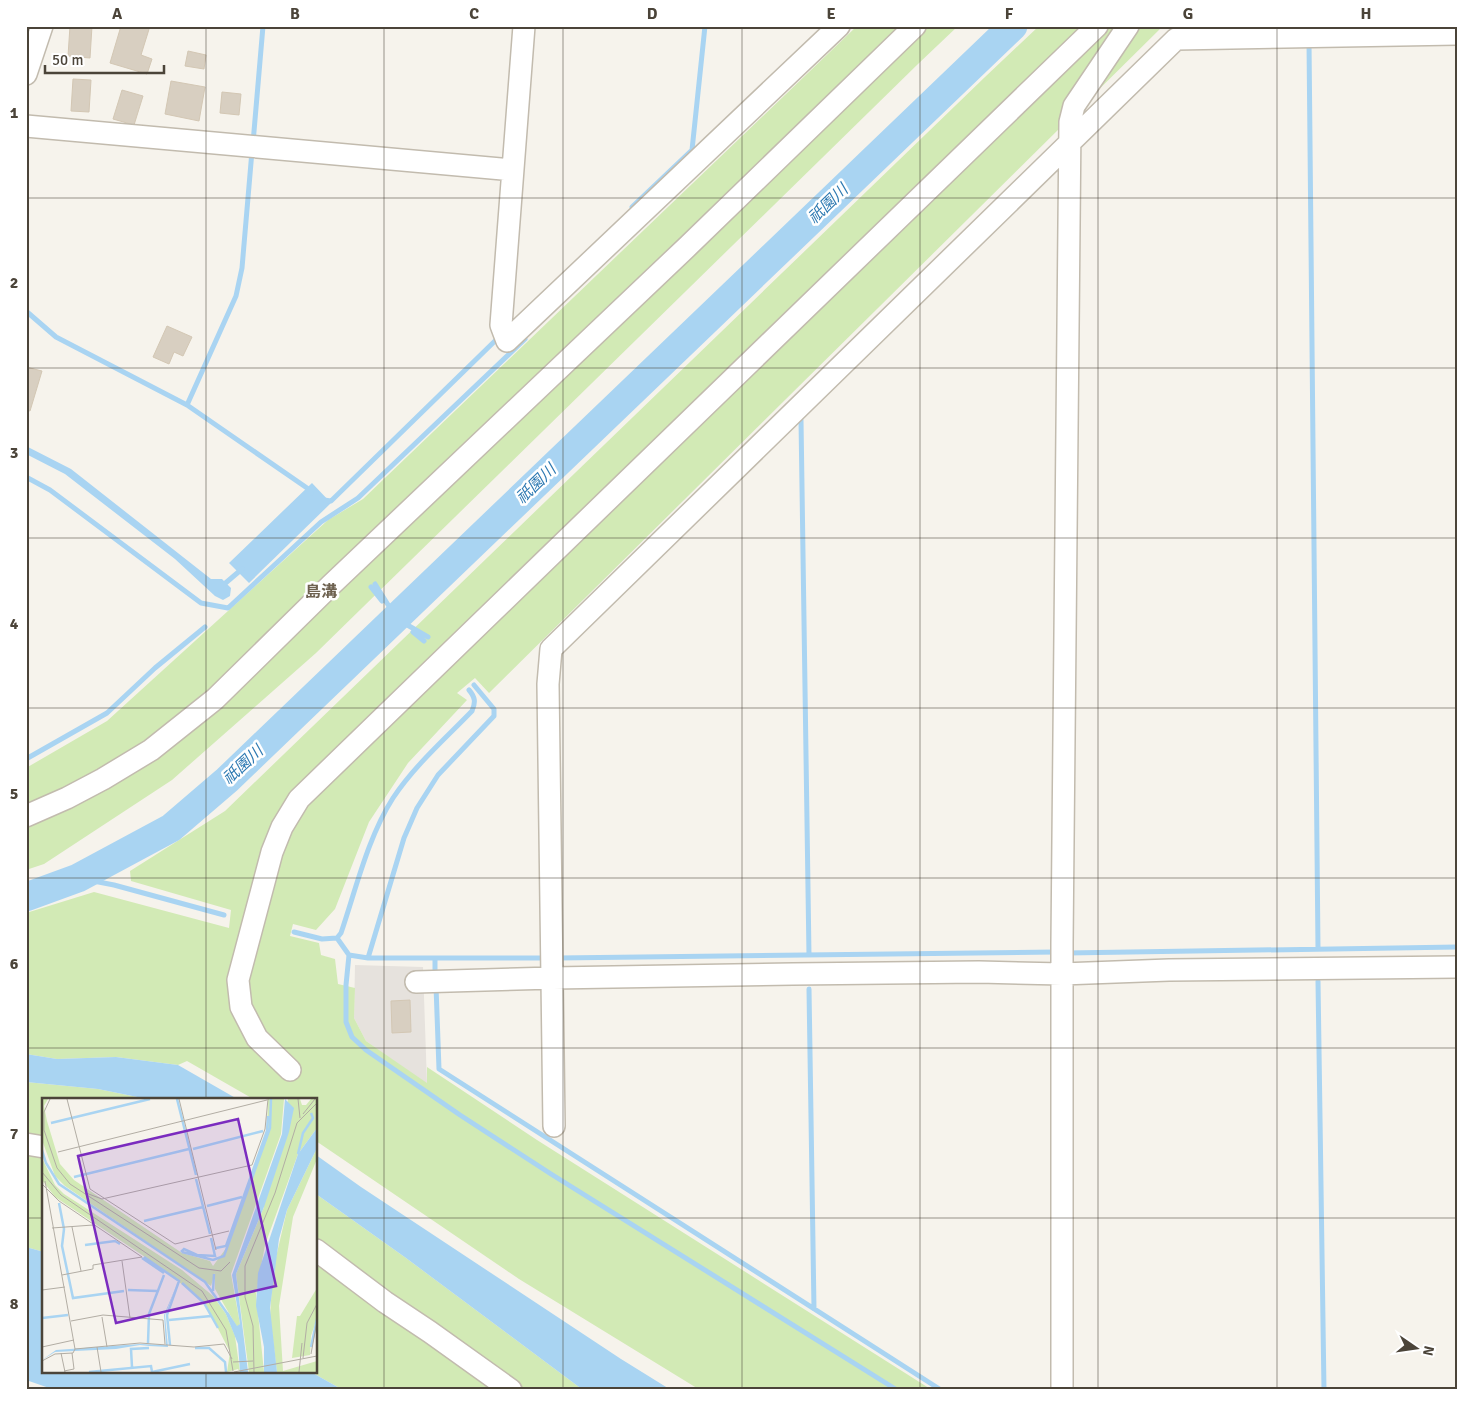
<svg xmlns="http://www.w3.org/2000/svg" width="1483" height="1416" font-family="Signika,'Noto Sans JP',sans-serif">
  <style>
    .industrial { fill: #e6e2dd }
    .green { fill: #d2eab5 }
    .water { fill: #a9d4f2 }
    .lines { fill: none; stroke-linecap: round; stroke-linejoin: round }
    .stream { stroke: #a9d4f2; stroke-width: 5 }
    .river { stroke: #a9d4f2; stroke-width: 29 }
    .building { fill: #d8cfc1; stroke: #d3c7b4 }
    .minor-casing { stroke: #c2bbae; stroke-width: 24 }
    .minor { stroke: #fff; stroke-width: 21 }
    .grid { fill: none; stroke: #4b4439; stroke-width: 1; stroke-opacity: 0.55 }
    .labels { text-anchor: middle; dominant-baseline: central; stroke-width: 5; stroke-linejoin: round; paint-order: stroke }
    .water-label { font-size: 16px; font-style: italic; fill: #2e7ab2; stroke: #fff }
    .neighbourhood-label { font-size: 16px; font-weight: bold; fill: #6e6250; stroke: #fff }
    .inset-river { fill: none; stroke: #a9d4f2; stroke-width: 2.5 }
    .inset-road { fill: none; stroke: #b2ada4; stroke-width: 1 }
    .view { fill: #7b2cbf; fill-opacity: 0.15; stroke: #7b2cbf; stroke-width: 2.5 }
    .inset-edge { fill: none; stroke: #4b4439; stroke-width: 2.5 }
    .neatline { fill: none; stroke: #4b4439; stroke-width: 2 }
    .grid-label { font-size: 16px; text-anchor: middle; font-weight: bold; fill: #4b4439 }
  </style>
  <rect width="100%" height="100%" fill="#f6f3ec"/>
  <path class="industrial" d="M355,965L423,967L427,1084L366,1041L354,1018Z"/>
  <path class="green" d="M857,26H958L918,64L316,653L172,780L44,864L26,870V768L107,721L328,520L363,499Z
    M1039,26H1163L489,693L475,678L457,693L467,700L408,763L369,822L335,909L316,930L293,924L290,936L319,943L321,955L335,959L338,984L355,988L354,1018L366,1041L427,1083V1067L537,1140L932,1390H700L519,1279L316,1141V1100H255L187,1061L178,1065L116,1057L57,1059L26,1054V913L94,892L229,928L231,910L131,881L130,871L225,811L985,77Z
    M26,1082L98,1089L152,1100H44V1252L26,1247Z
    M316,1194L406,1258L583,1390H343L311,1372H316Z"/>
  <path class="water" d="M26,446L71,469L211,579H222L231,588L230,596L223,600L215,596L175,559L65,474L26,454Z
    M312,483L331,503L249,583L229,563Z
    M26,1054L57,1059L116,1057L178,1065L239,1100H152L98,1089L26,1082Z
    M316,1155L361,1187L621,1359L671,1390H583L406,1258L316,1194Z
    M26,1247L44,1252V1372H311L343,1390H55L26,1380Z"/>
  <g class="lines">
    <path class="stream" d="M1309,42L1318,949
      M253,143L263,26
      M632,207L692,150L705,26
      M26,311L56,337L187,405L307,488L311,493
      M187,405L236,296L242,268L252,151
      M801,420L809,955
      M26,477L50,490L201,603L228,608L321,522L358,498L525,339
      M324,500L331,501L499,337
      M375,584L397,619L428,637
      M222,586L242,569
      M371,587L382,601
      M413,632L424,641
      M474,685L494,709V716L438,775L417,808L404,838L368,958H547
      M26,759L107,713L155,668L205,627
      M78,878L114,885L224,915
      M294,932L322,939L337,938
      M337,938L349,955L346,985V1022L352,1037L366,1050L460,1115L551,1174L897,1390
      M337,938L341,933C356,889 368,837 393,798C415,765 445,739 472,711C476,702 475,697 469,690
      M1067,953L1457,947
      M349,955L368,958
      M435,958V975
      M558,958L1056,952
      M1318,981L1324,1390
      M436,986L439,1069L941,1390
      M809,989L814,1309"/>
    <path class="river" d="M26,897L78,878L171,828L227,780L1013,26"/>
  </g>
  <path class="building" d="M70,26H92L90,58L68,56Z
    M121,26H150L141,55L152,59L147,74L110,63Z
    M188,51L206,55L204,69L185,66Z
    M73,79L91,80L89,112L71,111Z
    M171,81L205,87L199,121L165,114Z
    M122,90L143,96L134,125L113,119Z
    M222,92L241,94L239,115L220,113Z
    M167,326L192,337L183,356L174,352L169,364L153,357Z
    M26,367L42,371L30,411L26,410Z
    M410,1000L411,1032L392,1033L391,1001Z"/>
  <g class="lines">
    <g class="minor-casing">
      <path id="minor" d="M524,26L501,325L507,341L839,26
        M26,74L42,26
        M26,126L512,170
        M26,816L67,798L103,779L151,750L215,699L331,585L688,246L915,26
        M416,982L553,978L793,974L979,972L1062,974L1169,970L1457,967
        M290,1070L257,1038L241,1007L238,980L272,852L282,827L299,799L1097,26
        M554,1126L548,684L551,649L1176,39L1457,34
        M26,1144L44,1147
        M316,1250L385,1302L430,1332L511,1390
        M1062,1390V943L1070,122L1074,106L1128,26"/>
    </g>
    <use href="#minor" class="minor"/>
  </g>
  <path class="grid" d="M206,26V1100M384,26V1390M563,26V1390M742,26V1390M920,26V1390M1098,26V1390M1277,26V1390M26,198H1457M26,368H1457M26,538H1457M26,708H1457M26,878H1457M26,1048H1457M26,1218H44M316,1218H1457M206,1372V1390"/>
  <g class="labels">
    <g class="water-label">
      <text transform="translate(828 204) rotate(-44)">祇園川</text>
      <text transform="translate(536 484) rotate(-44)">祇園川</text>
      <text transform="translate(243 765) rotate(-43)">祇園川</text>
    </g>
    <g class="neighbourhood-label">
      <text x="321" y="592">島溝</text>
    </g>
  </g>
  <g transform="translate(42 1098)">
    <rect width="275" height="275" fill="#f6f3ec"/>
    <path d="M0,1H6L2,8L5,23L18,66L32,82L140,155L168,163L171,168L185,149L225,32L226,1H242L239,36L189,176L198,226L195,229L173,191V175L169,188L23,88L13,78L0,42ZM246,1H258L260,7H264L269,1H275V30L256,56L223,147L214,196L222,274H207L194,176L222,109L220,104L241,43ZM275,50V61L251,119L237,208L241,273L275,263V274H235L228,218L231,172L245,112ZM0,60L13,87L22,96L140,172L171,198L184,216L193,238L198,274L196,271L185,274L188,254L163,205L121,171L13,99L0,82ZM275,190V220L269,238L268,257L250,260L255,218H258Z" fill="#d2eab5"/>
    <path d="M243,1L252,10L247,34L222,109L194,176L206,274H198L196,246L184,216L186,214L195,228L198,226L190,177L240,36ZM275,30V50L245,112L237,141L228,210L235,274H222V249L214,208L216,175L256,56ZM136,184L123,217L126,249L107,248L98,247L74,251L13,254L0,262L14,252L98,246L124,247L122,217Z" fill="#a9d4f2"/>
    <path class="inset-river" d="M135,1L154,77M9,25L108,1M151,51L221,33M0,52L4,65L17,86L163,184L187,218M256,56L261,35L271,20L269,15M32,79L147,51M154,81L168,136M17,105L22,131L20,148L31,200L82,193M165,108L200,99M102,123L161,109M43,147L73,143L78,146M174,150L184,148L225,33L226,18M139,154L142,151L155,157L173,158L169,140M140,154L171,162L182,158L228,30L229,1M102,159L137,183L125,217L128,247M100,160L122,175M140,185L162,205L176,230M86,192L115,193M171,193L172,176M0,220L26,217M127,222L169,218M106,245L107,216L122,177M269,249L275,221M153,250H167L183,264L184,274M90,269L89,251L107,250M47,274L109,268L110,274L148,266"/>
    <path class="inset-road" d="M8,1L2,14V32L15,70L28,86L157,170L179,173L188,164M25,1L48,91L133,146L187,133M137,1L174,152M256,1L258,20M261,16L273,1M16,54L225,2M0,74L19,97L160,193L184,232L191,273M0,86L17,103L100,159L51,167V171L20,177M44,95L60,101L210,67L223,31L226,1M30,129L39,173M10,130L51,127M80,163L88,220M0,192L23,189M60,219L65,249M29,223L61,217L121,222L123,246M0,249L32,242M55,249L59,274M33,251L98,245L152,249L182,246L190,261M19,255L23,274M269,256L275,223M261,260L265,225L275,206M0,263L13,256L31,255L33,251L3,83M191,264L211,263M22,273L32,271L30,255M192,274L275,258M212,274L211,228L203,199V168L233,95L255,25L275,5M257,274L260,245"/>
    <path class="view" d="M196,21L234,188L74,225L36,58Z"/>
    <rect width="275" height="275" class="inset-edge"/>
  </g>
  <rect width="1483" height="1416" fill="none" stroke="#ffffff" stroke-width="55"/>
  <g transform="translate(1416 1348) rotate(103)" stroke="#ffffff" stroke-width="4" paint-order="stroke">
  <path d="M0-4L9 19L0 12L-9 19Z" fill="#4b4439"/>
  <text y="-8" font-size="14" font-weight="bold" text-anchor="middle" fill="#4b4439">N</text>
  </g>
  <path d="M45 65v8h119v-8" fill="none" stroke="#4b4439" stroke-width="2.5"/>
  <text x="52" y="65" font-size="15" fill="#4b4439" stroke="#ffffff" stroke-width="4" paint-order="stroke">50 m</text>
  <rect x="28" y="28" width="1428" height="1360" class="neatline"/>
  <g class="grid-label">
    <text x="117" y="19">A</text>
    <text x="295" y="19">B</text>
    <text x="474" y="19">C</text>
    <text x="652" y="19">D</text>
    <text x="831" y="19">E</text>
    <text x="1009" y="19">F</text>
    <text x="1188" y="19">G</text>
    <text x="1366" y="19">H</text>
    <text x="14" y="118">1</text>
    <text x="14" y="288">2</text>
    <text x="14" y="458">3</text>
    <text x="14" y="629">4</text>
    <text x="14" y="799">5</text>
    <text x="14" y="969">6</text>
    <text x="14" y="1139">7</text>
    <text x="14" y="1309">8</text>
  </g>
</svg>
